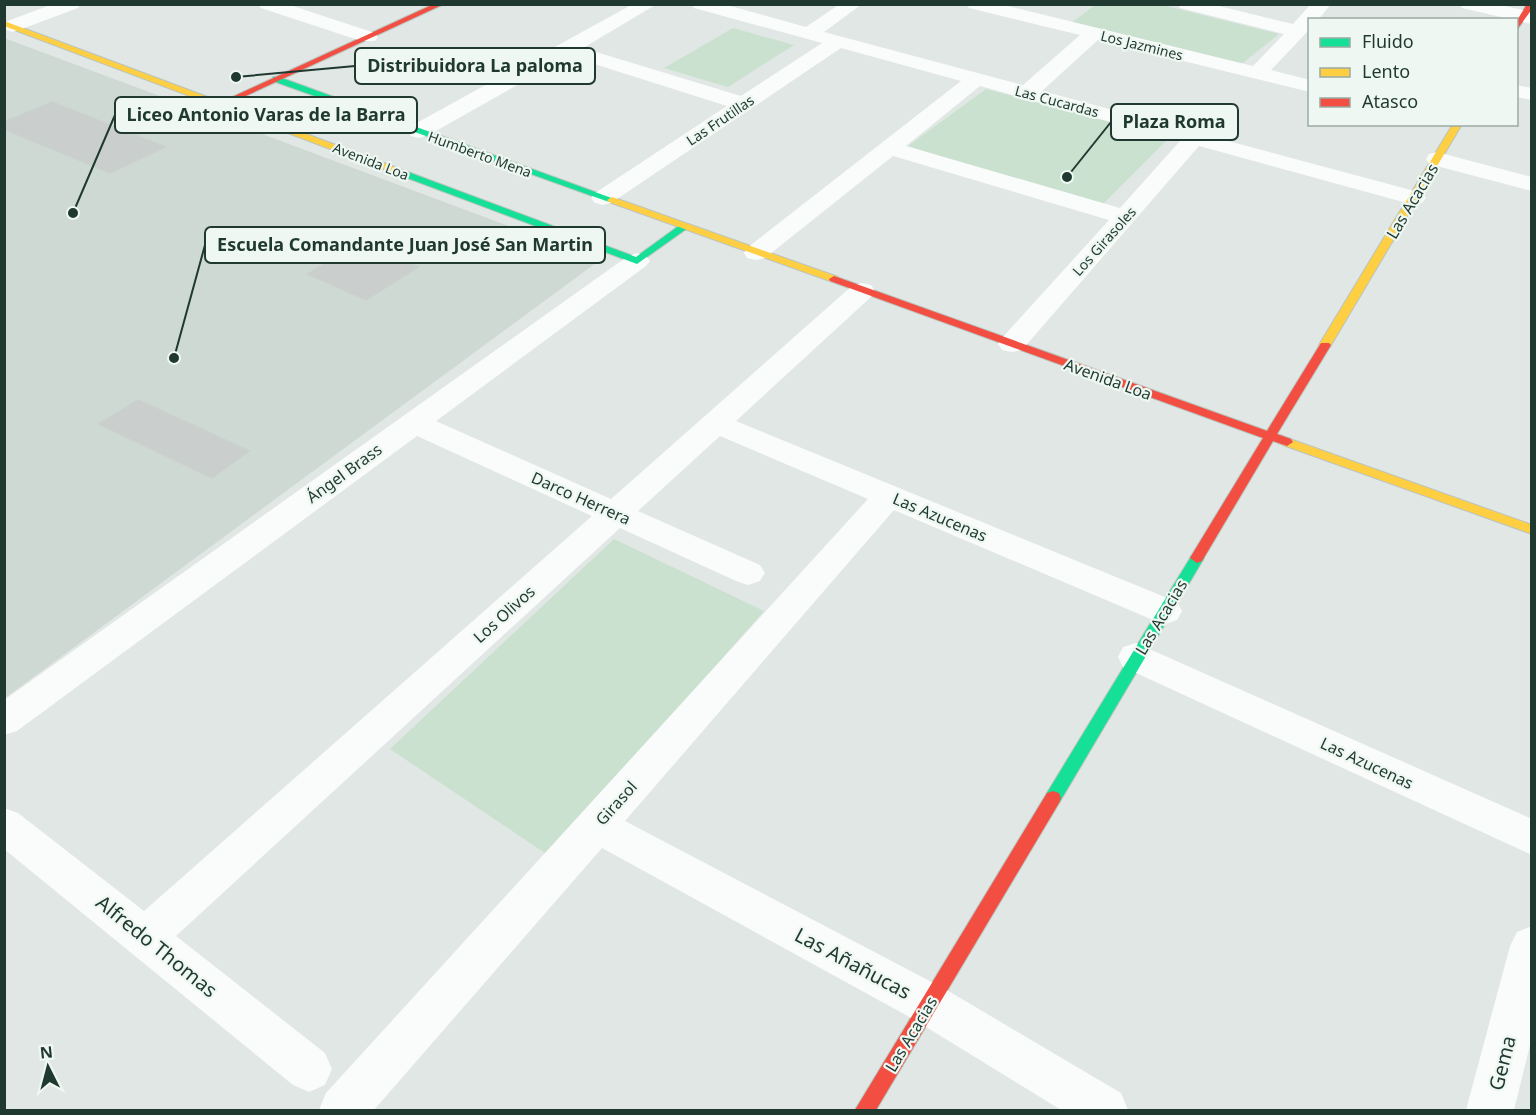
<svg xmlns="http://www.w3.org/2000/svg" width="1536" height="1115" font-family="'Noto Sans',sans-serif">
  <style>
    .built { fill: #ced9d3 }
    .green { fill: #c9e1ce }
    .building { fill: #cacfcd; stroke: #c9d0cd; stroke-width: 1.5 }
    .lines { fill: none; stroke-linecap: round; stroke-linejoin: round }
    .fast-casing { stroke: #bac4bf; stroke-width: 2 }
    .slow-casing { stroke: #bac4bf; stroke-width: 2 }
    .jam-casing { stroke: #bac4bf; stroke-width: 2 }
    .street { fill: #fafbfb; fill-rule: evenodd }
    .fast { fill: #16e098; fill-rule: evenodd }
    .slow { fill: #ffcf43; fill-rule: evenodd }
    .jam { fill: #f24e42; fill-rule: evenodd }
    .labels { text-anchor: middle; dominant-baseline: central; stroke-width: 4.5; stroke-linejoin: round; paint-order: stroke }
    .far-street-label { font-size: 14px; fill: #1f3930; stroke: #eef7f1 }
    .street-label { font-size: 16px; fill: #1f3930; stroke: #eef7f1 }
    .near-street-label { font-size: 20px; fill: #1f3930; stroke: #eef7f1 }
    .leader { fill: none; stroke: #1f3930; stroke-width: 2 }
    .callout-dot { fill: #1f3930; stroke: #eef7f1; stroke-width: 2 }
    .callout { fill: #eef7f1; stroke: #1f3930; stroke-width: 2 }
    .callout-label { font-size: 18px; text-anchor: middle; font-weight: bold; fill: #1f3930 }
  </style>
  <rect width="100%" height="100%" fill="#e1e7e4"/>
  <path class="built" d="M4,38L600,260L5,698H4Z"/>
  <path class="green" d="M1158,4L1279,34L1239,66L1070,24L1095,5Z
    M733,28L794,45L728,87L664,68Z
    M986,89L1169,138L1100,207L908,146Z
    M614,539L764,611L548,855L390,749Z"/>
  <path class="building" d="M52,102L165,147L110,173L4,129V122Z
    M360,243L418,267L366,300L308,274Z
    M138,400L249,451L212,478L99,424Z"/>
  <g class="lines">
    <g class="fast-casing">
      <path id="fast" d="M273,77H279L617,200L609,202L273,81Z
        M402,172H408L636,257L680,225L684,224L689,227L637,264L402,176Z
        M1197,553L1204,558L1059,803L1053,805L1047,803L1045,798L1047,793L1192,555Z"/>
    </g>
    <g class="slow-casing">
      <path id="slow" d="M4,21L408,172L410,174L402,176L4,26Z
        M1453,124H1462L1331,345L1329,347H1321L1319,345Z
        M612,197L838,277L839,279L838,281H830L609,202L607,200Z
        M1287,438L1532,525V534L1283,445L1281,442L1283,439Z"/>
    </g>
    <g class="jam-casing">
      <path id="jam" d="M434,4H444L224,106L217,104Z
        M1527,4H1532V9L1516,31V22Z
        M834,276L1267,431L1321,343H1329L1331,345L1277,434L1291,439L1293,442L1287,446L1273,441L1202,561L1197,563L1190,558L1263,438L830,281L829,279Z
        M1053,791L1059,793L1061,798L1059,803L876,1110H855L1047,793Z"/>
    </g>
    <path class="street" d="M53,4H81L78,8L19,30L12,32L4,29L5,22Z
      M258,4H287L375,33L378,37L375,41H361L261,8Z
      M633,4H657L583,48L741,96L822,43L694,8L691,4H723L806,27L840,4H862L824,32L1023,85L1080,35L969,8L966,4H1000L1253,66L1284,34L1180,8L1177,4H1211L1293,24L1311,4H1331L1318,20H1310V29L1271,70L1310,80V92L1098,40L1042,91L1422,193L1426,198L1422,203L1414,205L1199,146L1022,350L1012,352L1002,350L998,344L1002,338L1109,220L893,156L765,258L756,260L747,258L744,253L747,248L961,81L841,48L611,203L603,205L595,203L591,198L595,193L727,106L569,56L427,136L419,138L411,136L408,131L411,126ZM980,86L1180,141L1120,208L906,146Z
      M1459,4H1496L1532,12V24L1462,8Z
      M1516,85L1532,88V100L1516,97Z
      M1437,152L1532,177V191L1429,164L1426,159L1429,154Z
      M637,253L646,256L650,261L646,266L436,421L611,499L853,285L862,283L871,285L875,291L871,297L736,421L1177,602L1182,611L1177,620L1165,624L1153,620L894,510L625,821L945,989L1121,1093L1128,1110H1061L913,1019L602,848L374,1110H319L326,1093L868,499L720,436L638,511L760,565L765,573L760,581L748,585L736,581L620,528L176,936L325,1053L332,1069L325,1085L309,1092L293,1085L4,849V808L18,813L144,911L592,516L417,436L17,731L4,735V700L628,256Z
      M1136,643L1532,819V855L1123,667L1118,657L1123,647Z
      M1532,926V1037L1514,1110H1466L1510,946L1517,932Z"/>
    <use href="#fast" class="fast"/>
    <use href="#slow" class="slow"/>
    <use href="#jam" class="jam"/>
  </g>
  <g class="labels">
    <g class="far-street-label">
      <text transform="translate(1142 45) rotate(14)">Los Jazmines</text>
      <text transform="translate(1057 101) rotate(15)">Las Cucardas</text>
      <text transform="translate(720 120) rotate(-34)">Las Frutillas</text>
      <text transform="translate(480 154) rotate(20)">Humberto Mena</text>
      <text transform="translate(371 161) rotate(21)">Avenida Loa</text>
      <text transform="translate(1104 241) rotate(-48)">Los Girasoles</text>
    </g>
    <g class="street-label">
      <text transform="translate(1412 201) rotate(-59)">Las Acacias</text>
      <text transform="translate(1108 379) rotate(20)">Avenida Loa</text>
      <text transform="translate(344 473) rotate(-36)">Ángel Brass</text>
      <text transform="translate(581 498) rotate(24)">Darco Herrera</text>
      <text transform="translate(940 517) rotate(23)">Las Azucenas</text>
      <text transform="translate(504 614) rotate(-42)">Los Olivos</text>
      <text transform="translate(1161 617) rotate(-59)">Las Acacias</text>
      <text transform="translate(1367 763) rotate(25)">Las Azucenas</text>
      <text transform="translate(616 803) rotate(-48)">Girasol</text>
      <text transform="translate(911 1034) rotate(-59)">Las Acacias</text>
    </g>
    <g class="near-street-label">
      <text transform="translate(157 946) rotate(39)">Alfredo Thomas</text>
      <text transform="translate(853 963) rotate(28)">Las Añañucas</text>
      <text transform="translate(1502 1063) rotate(-76)">Gema</text>
    </g>
  </g>
  <path class="leader" d="M236 77L355 66M73 213L115 115M1067 177L1111 122M174 358L205 245"/>
  <g class="callout-dot">
    <circle cx="236" cy="77" r="6"/>
    <circle cx="73" cy="213" r="6"/>
    <circle cx="1067" cy="177" r="6"/>
    <circle cx="174" cy="358" r="6"/>
  </g>
  <g class="callout">
    <rect x="355" y="48" width="240" height="36" rx="6"/>
    <rect x="115" y="97" width="302" height="36" rx="6"/>
    <rect x="1111" y="104" width="127" height="36" rx="6"/>
    <rect x="205" y="227" width="400" height="36" rx="6"/>
  </g>
  <g class="callout-label">
    <text x="475" y="72">Distribuidora La paloma</text>
    <text x="266" y="121">Liceo Antonio Varas de la Barra</text>
    <text x="1174" y="128">Plaza Roma</text>
    <text x="405" y="251">Escuela Comandante Juan José San Martin</text>
  </g>
  <rect width="1536" height="1115" fill="none" stroke="#1f3930" stroke-width="12"/>
  <rect x="1308" y="18" width="210" height="108" fill="#eef7f1" stroke="#9baba4" stroke-width="1.5"/>
  <rect x="1320" y="38" width="30" height="9" fill="#16e098" stroke="#9baba4" stroke-width="1.5"/>
  <text x="1362" y="48" font-size="18" fill="#1f3930">Fluido</text>
  <rect x="1320" y="68" width="30" height="9" fill="#ffcf43" stroke="#9baba4" stroke-width="1.5"/>
  <text x="1362" y="78" font-size="18" fill="#1f3930">Lento</text>
  <rect x="1320" y="98" width="30" height="9" fill="#f24e42" stroke="#9baba4" stroke-width="1.5"/>
  <text x="1362" y="108" font-size="18" fill="#1f3930">Atasco</text>
  <g transform="translate(48 1067) rotate(354)" stroke="#eef7f1" stroke-width="4.5" paint-order="stroke">
  <path d="M0-4.5L10 22L0 15L-10 22Z" fill="#1f3930"/>
  <text y="-9" font-size="16" font-weight="bold" text-anchor="middle" fill="#1f3930">N</text>
  </g>
</svg>
